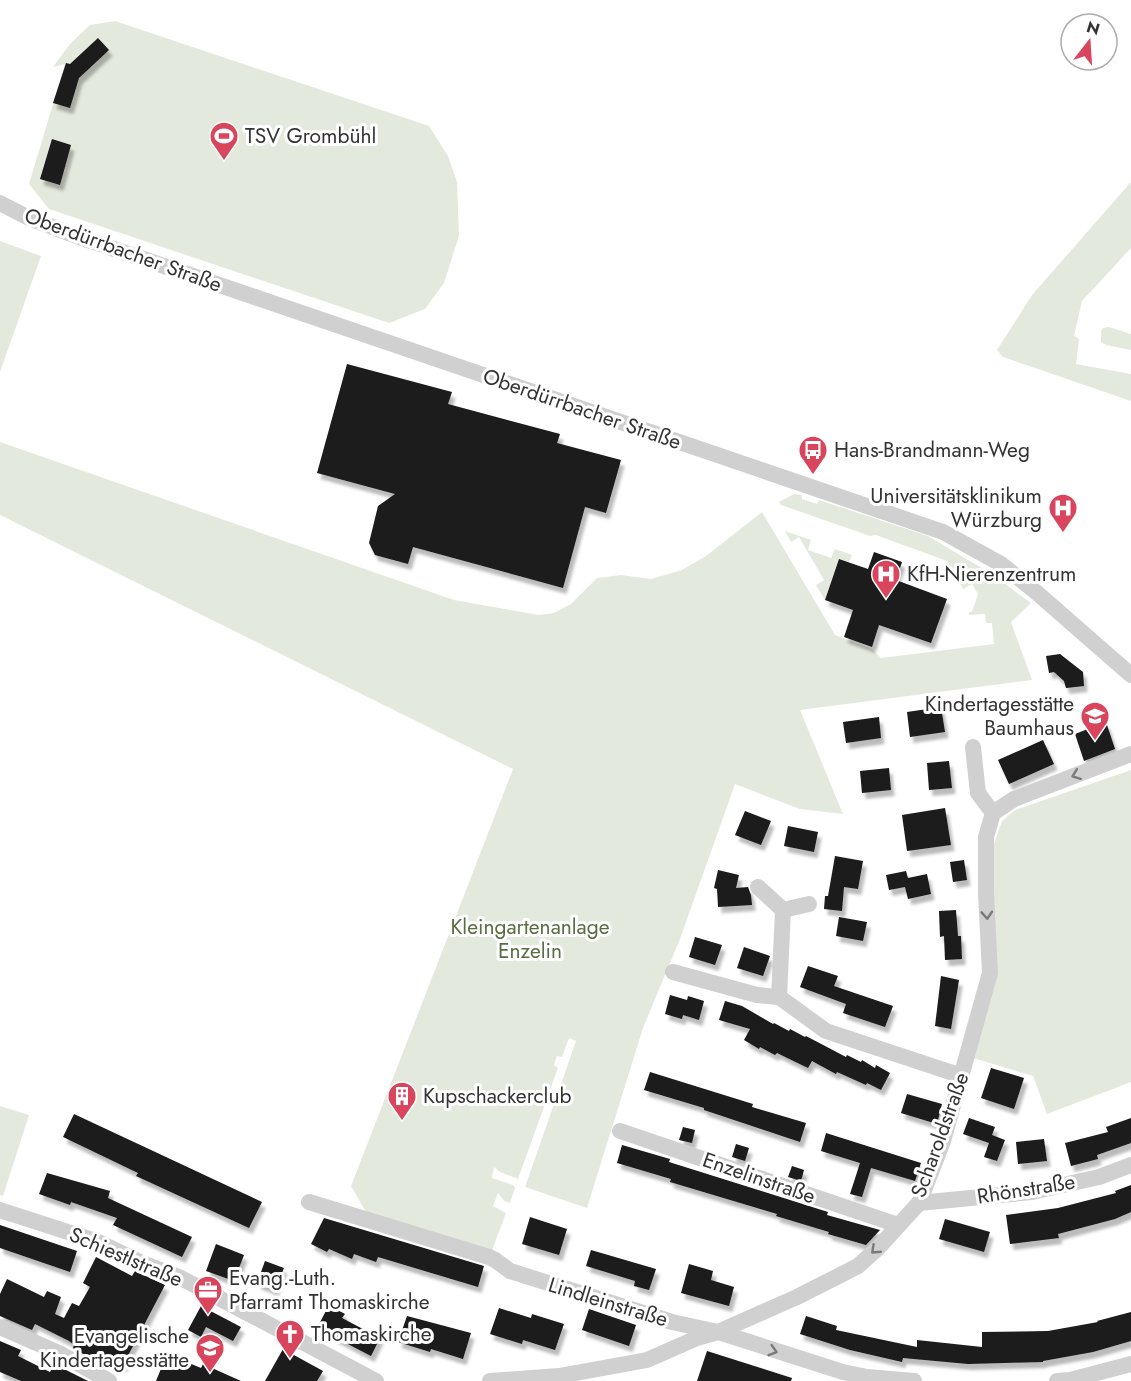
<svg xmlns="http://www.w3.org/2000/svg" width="1131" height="1381" viewBox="0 0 1131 1381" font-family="Jost,sans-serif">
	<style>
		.green { fill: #e4e9dd }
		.building { fill: #1a1a1a; filter: url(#shadow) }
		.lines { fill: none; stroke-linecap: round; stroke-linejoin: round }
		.minor { stroke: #d0d0d0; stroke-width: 16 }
		.oneway { stroke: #7a7a7a }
		.labels { text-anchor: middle; stroke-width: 6; stroke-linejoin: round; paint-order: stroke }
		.poi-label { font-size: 21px; fill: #333; stroke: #fff; text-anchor: start }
		.street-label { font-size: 21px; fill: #333; stroke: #fff }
		.park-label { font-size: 21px; fill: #596c42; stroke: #fff }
	</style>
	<defs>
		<filter id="shadow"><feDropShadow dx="3.5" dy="6" stdDeviation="1.5" flood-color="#0004"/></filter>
	</defs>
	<rect width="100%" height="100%" fill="#fff"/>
	<g class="green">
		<path d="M115,21L429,126L448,156L457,182L459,236L444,283L425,309L389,323L49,209L29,184L65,64L53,67L70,44L90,25Z"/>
		<path d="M1131,182V248L1082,301L1074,336L1079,339L1076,364L1131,374V401L1003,357L997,350L1032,295Z"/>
		<path d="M0,241L41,256L0,372Z"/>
		<path d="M1109,327L1131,334V350L1106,345L1101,342V331L1103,328Z"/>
		<path d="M0,442L454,600L539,615L554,613L571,604L597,578L621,575L651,579L682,570L706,556L762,512L835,635L872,649L881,658L994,644L992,623H986L985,614L969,615V612H972L978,594L972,584L963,589L947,561L876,535L870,536L781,505L779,502L794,494L802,495V499L817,504L819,500L928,536L990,573L1031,603L1011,622L1032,680L800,710L843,814L800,809L735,784L680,939L643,1028L587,1208L525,1187L576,1041L569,1038L562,1057L557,1056L554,1065L558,1068L518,1179L500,1172L494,1167L492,1178L513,1185L515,1188L510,1203L504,1201L498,1193L493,1206L506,1213L491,1253L366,1212L351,1186L513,769L0,515Z"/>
		<path d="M785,531L811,540L808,550L831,558L835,549L852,555L849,562L839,559L825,600L816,585L824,580L799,537L791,542Z"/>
		<path d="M1131,770V1082L1047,1114L1033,1076L973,1058L997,973L992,850L1002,821L1015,810Z"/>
		<path d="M0,1106L29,1115L3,1196L0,1195Z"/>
	</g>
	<g class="building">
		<path d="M98,38L109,50L79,78L70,108L53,103L66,63L70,64Z"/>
		<path d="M52,139L71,145L60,185L40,179Z"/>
		<path d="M347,364L452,392L448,404L560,434L557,443L621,460L606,513L585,507L563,588L413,547L408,564L375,555L369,543L378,506L395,494L317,473Z"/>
		<path d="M874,552L902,562L896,580L947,599L931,643L879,625L872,647L844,637L853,610L825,600L839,559L868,569Z"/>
		<path d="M1060,654L1083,672L1084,686L1066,688L1064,681L1054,672L1049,673L1046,656Z"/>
		<path d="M941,707L945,732L910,737L907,712Z"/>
		<path d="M879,717L881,738L846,743L843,722Z"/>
		<path d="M1106,722L1115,749L1084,761L1075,734Z"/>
		<path d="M1043,740L1054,764L1009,784L998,760Z"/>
		<path d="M949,761L952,788L929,790L927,763Z"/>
		<path d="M889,768L891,790L862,793L860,771Z"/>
		<path d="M945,808L951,845L907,851L902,815Z"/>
		<path d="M745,811L771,821L761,845L735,835Z"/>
		<path d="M788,826L818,832L814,852L784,846Z"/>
		<path d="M835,856L863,861L858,889L844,887L842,911L824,909L825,896H828Z"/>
		<path d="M964,860L967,880L953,882L950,862Z"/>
		<path d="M718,870L739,875L736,888L748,887L751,895L752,905L718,907L717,889L714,888Z"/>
		<path d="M906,871L908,878L927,874L931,894L908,899L905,887L889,890L886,875Z"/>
		<path d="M956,910L958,936H961L962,959L945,960L944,936L940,937L939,911Z"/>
		<path d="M839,917L867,922L863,941L836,936Z"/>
		<path d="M695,937L722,945L715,965L689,957Z"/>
		<path d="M744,947L770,956L763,976L737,968Z"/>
		<path d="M808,966L838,976L834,986L893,1006L885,1027L843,1013L846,1004L800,987Z"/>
		<path d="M941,976L959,980L951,1029L935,1026Z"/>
		<path d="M670,995L687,1000L688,996L704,1001L699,1020L683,1015L682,1019L665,1014Z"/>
		<path d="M725,1001L742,1006L773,1024L774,1023L789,1031L790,1029L805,1037L806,1036L846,1057L847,1055L861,1062L862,1060L875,1068L876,1065L890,1073L881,1090L867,1083L866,1085L837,1072L836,1074L812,1061L808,1068L777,1053L775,1055L760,1047L759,1049L744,1040L750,1029L719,1020Z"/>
		<path d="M991,1068L1024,1078L1014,1109L981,1098Z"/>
		<path d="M650,1072L753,1104L752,1107L806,1123L800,1142L704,1110V1108L644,1090Z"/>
		<path d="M907,1094L942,1104L937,1124L901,1113Z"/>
		<path d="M74,1114L262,1202L249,1228L136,1176L138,1173L63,1137Z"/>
		<path d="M969,1118L995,1127L992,1135L1005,1140L997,1161L984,1157L989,1143L963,1134Z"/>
		<path d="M1131,1118V1143L1097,1155L1098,1159L1071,1166L1065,1143L1108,1132L1106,1127Z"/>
		<path d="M683,1127L695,1130L692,1143L679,1140Z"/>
		<path d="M826,1133L921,1163L915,1181L871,1168L862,1197L850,1194L860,1163L821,1151Z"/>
		<path d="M1044,1139L1047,1161L1018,1164L1016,1142Z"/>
		<path d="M736,1144L749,1148L745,1161L732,1157Z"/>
		<path d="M622,1145L670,1159L669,1162L828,1212L827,1215L880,1230L866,1245L828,1234L829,1232L776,1216L777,1214L670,1182L671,1179L617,1163Z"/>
		<path d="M792,1166L804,1170L801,1181L788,1177Z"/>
		<path d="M47,1173L110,1191L108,1198L192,1237L182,1257L113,1225L117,1218L71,1202L70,1205L39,1194Z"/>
		<path d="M1131,1185V1212L1115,1219L1058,1234L1059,1238L1010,1244L1006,1215L1058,1208L1116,1193L1115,1191Z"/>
		<path d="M530,1217L567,1229L559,1255L522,1244Z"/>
		<path d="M324,1218L484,1266L478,1287L378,1257L376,1262L354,1254L352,1259L329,1249L327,1252L311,1244Z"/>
		<path d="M945,1219L990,1232L984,1252L939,1239Z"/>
		<path d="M0,1225L77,1251L70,1272L0,1248Z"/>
		<path d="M216,1244L244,1255L234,1281L206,1271Z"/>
		<path d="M591,1250L656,1269L649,1290L634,1286L635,1281L586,1266Z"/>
		<path d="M96,1257L132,1276L135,1271L165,1285L122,1367L97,1353L94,1360L73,1348L74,1345L69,1341L35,1324L32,1330L0,1316V1294L7,1279L44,1297L47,1291L61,1297L55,1314L64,1318L72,1303L79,1306L90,1287L83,1283Z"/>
		<path d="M265,1261L284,1268L275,1290L257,1283Z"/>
		<path d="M689,1264L713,1271L711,1280L734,1287L729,1306L681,1293Z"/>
		<path d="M329,1305L345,1314L342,1318L380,1338L371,1356L317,1328Z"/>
		<path d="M201,1306L241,1327L233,1341L206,1327L201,1337L188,1330Z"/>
		<path d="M499,1308L531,1318L532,1314L564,1324L555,1350L523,1340L522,1344L490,1334Z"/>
		<path d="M589,1309L636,1325L629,1346L582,1330Z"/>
		<path d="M1131,1312V1341L1093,1352L1043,1361V1362L968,1364L903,1358L902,1362L850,1350L800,1334L806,1316L837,1326L836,1330L917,1347V1340L982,1347V1332L1048,1331L1098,1322L1097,1321Z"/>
		<path d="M407,1316L471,1333L463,1359L431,1349L430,1352L398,1342Z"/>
		<path d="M0,1341L21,1350L18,1356L50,1372L54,1364L88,1381H21L0,1372Z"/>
		<path d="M283,1349L323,1371L317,1381H265Z"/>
		<path d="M707,1351L792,1378L791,1381H697Z"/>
		<path d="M167,1354L201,1368L203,1364L241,1381H156Z"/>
	</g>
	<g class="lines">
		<g class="minor">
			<path d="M0,203L29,218L79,237L943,532L1001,564L1036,592L1131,675"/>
			<path d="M973,747L978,793L993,813"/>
			<path d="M758,887L783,910L779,997"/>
			<path d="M783,910L809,904"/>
			<path d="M673,972L757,995L779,997L826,1031L962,1076"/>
			<path d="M620,1131L898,1225"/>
			<path d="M309,1202L489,1257L495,1260L510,1271L672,1322L718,1332L843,1372L867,1377L914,1381"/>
			<path d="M919,1203L1032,1192L1099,1177L1131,1165"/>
			<path d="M0,1210L96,1241L142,1263L181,1278L376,1381"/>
			<path d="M0,1327L59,1353L109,1381"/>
			<path d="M490,1381L559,1376L647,1360L697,1338L718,1332L797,1297L858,1266L878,1248L919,1203L943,1141L990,973L986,893V837L993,813L1014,799L1131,754"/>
			<path d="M1057,1381L1070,1380L1131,1364"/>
		</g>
	</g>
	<defs><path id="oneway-chevron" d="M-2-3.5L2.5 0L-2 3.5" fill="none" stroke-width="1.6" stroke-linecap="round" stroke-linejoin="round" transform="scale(1.5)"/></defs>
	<g class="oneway">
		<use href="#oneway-chevron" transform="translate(1076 775) rotate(159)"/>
		<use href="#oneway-chevron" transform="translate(987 915) rotate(86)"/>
		<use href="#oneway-chevron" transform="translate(875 1250) rotate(137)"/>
		<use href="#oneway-chevron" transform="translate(773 1351) rotate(17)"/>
	</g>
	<defs>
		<g id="stadium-pin" transform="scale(1.5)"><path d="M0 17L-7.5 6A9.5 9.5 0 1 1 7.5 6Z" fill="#d9455d" stroke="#fff"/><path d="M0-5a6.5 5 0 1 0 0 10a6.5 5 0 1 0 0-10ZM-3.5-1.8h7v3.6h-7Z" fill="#fff"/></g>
		<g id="bus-pin" transform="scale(1.5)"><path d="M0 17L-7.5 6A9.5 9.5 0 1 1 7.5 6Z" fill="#d9455d" stroke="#fff"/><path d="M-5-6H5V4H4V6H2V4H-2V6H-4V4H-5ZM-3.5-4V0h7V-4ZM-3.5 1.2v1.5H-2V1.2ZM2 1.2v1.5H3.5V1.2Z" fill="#fff"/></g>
		<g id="hospital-pin" transform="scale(1.5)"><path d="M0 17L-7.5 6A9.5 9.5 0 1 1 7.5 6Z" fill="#d9455d" stroke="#fff"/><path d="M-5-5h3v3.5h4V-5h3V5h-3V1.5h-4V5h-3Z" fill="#fff"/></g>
		<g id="school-pin" transform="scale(1.5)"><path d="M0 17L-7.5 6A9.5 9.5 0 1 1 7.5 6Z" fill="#d9455d" stroke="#fff"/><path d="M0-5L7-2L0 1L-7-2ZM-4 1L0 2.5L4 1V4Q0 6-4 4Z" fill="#fff"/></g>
		<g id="building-pin" transform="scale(1.5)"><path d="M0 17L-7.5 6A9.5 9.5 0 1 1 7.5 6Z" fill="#d9455d" stroke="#fff"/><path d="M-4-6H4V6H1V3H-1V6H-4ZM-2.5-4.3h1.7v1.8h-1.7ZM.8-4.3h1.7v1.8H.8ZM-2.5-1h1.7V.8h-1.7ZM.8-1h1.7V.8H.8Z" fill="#fff"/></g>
		<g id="office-pin" transform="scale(1.5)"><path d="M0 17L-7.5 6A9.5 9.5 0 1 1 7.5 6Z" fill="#d9455d" stroke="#fff"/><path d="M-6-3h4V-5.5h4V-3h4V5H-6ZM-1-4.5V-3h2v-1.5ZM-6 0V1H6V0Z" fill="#fff"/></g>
		<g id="church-pin" transform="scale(1.5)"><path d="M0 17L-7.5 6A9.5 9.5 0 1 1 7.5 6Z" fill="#d9455d" stroke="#fff"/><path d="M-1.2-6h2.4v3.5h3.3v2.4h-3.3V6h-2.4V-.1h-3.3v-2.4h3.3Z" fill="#fff"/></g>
	</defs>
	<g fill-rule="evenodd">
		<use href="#stadium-pin" x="224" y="136"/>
		<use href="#bus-pin" x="813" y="450"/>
		<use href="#hospital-pin" x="1063" y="508"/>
		<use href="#hospital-pin" x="886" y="574"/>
		<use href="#school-pin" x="1095" y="716"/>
		<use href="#building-pin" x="402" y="1096"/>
		<use href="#office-pin" x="208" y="1290"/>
		<use href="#church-pin" x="290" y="1334"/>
		<use href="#school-pin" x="210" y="1348"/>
	</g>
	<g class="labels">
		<g class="poi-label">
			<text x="245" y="143">TSV Grombühl</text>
			<text x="834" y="457">Hans-Brandmann-Weg</text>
			<text x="1042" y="503" text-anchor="end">Universitätsklinikum<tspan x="1042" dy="24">Würzburg</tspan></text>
			<text x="907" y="581">KfH-Nierenzentrum</text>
			<text x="1074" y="711" text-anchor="end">Kindertagesstätte<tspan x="1074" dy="24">Baumhaus</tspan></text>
			<text x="423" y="1103">Kupschackerclub</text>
			<text x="229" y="1285">Evang.-Luth.<tspan x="229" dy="24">Pfarramt Thomaskirche</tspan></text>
			<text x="311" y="1341">Thomaskirche</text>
			<text x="189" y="1343" text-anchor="end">Evangelische<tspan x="189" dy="24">Kindertagesstätte</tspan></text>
		</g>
		<g class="street-label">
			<text transform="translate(123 250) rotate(20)" y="7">Oberdürrbacher Straße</text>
			<text transform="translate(582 409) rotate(19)" y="7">Oberdürrbacher Straße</text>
			<text transform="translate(940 1135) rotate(-70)" y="7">Scharoldstraße</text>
			<text transform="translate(759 1178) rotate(19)" y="7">Enzelinstraße</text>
			<text transform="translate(1026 1189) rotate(-9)" y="7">Rhönstraße</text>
			<text transform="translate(126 1257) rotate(23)" y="7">Schiestlstraße</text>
			<text transform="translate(608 1302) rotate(17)" y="7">Lindleinstraße</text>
		</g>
		<g class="park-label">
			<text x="530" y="934">Kleingartenanlage<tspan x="530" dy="24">Enzelin</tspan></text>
		</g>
	</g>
	<g transform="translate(1089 42) rotate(17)"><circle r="28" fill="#ffffff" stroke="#adadad" stroke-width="1.5"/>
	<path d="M0-4.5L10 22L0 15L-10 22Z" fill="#d9455d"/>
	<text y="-9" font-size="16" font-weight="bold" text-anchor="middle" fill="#333333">N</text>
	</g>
</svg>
